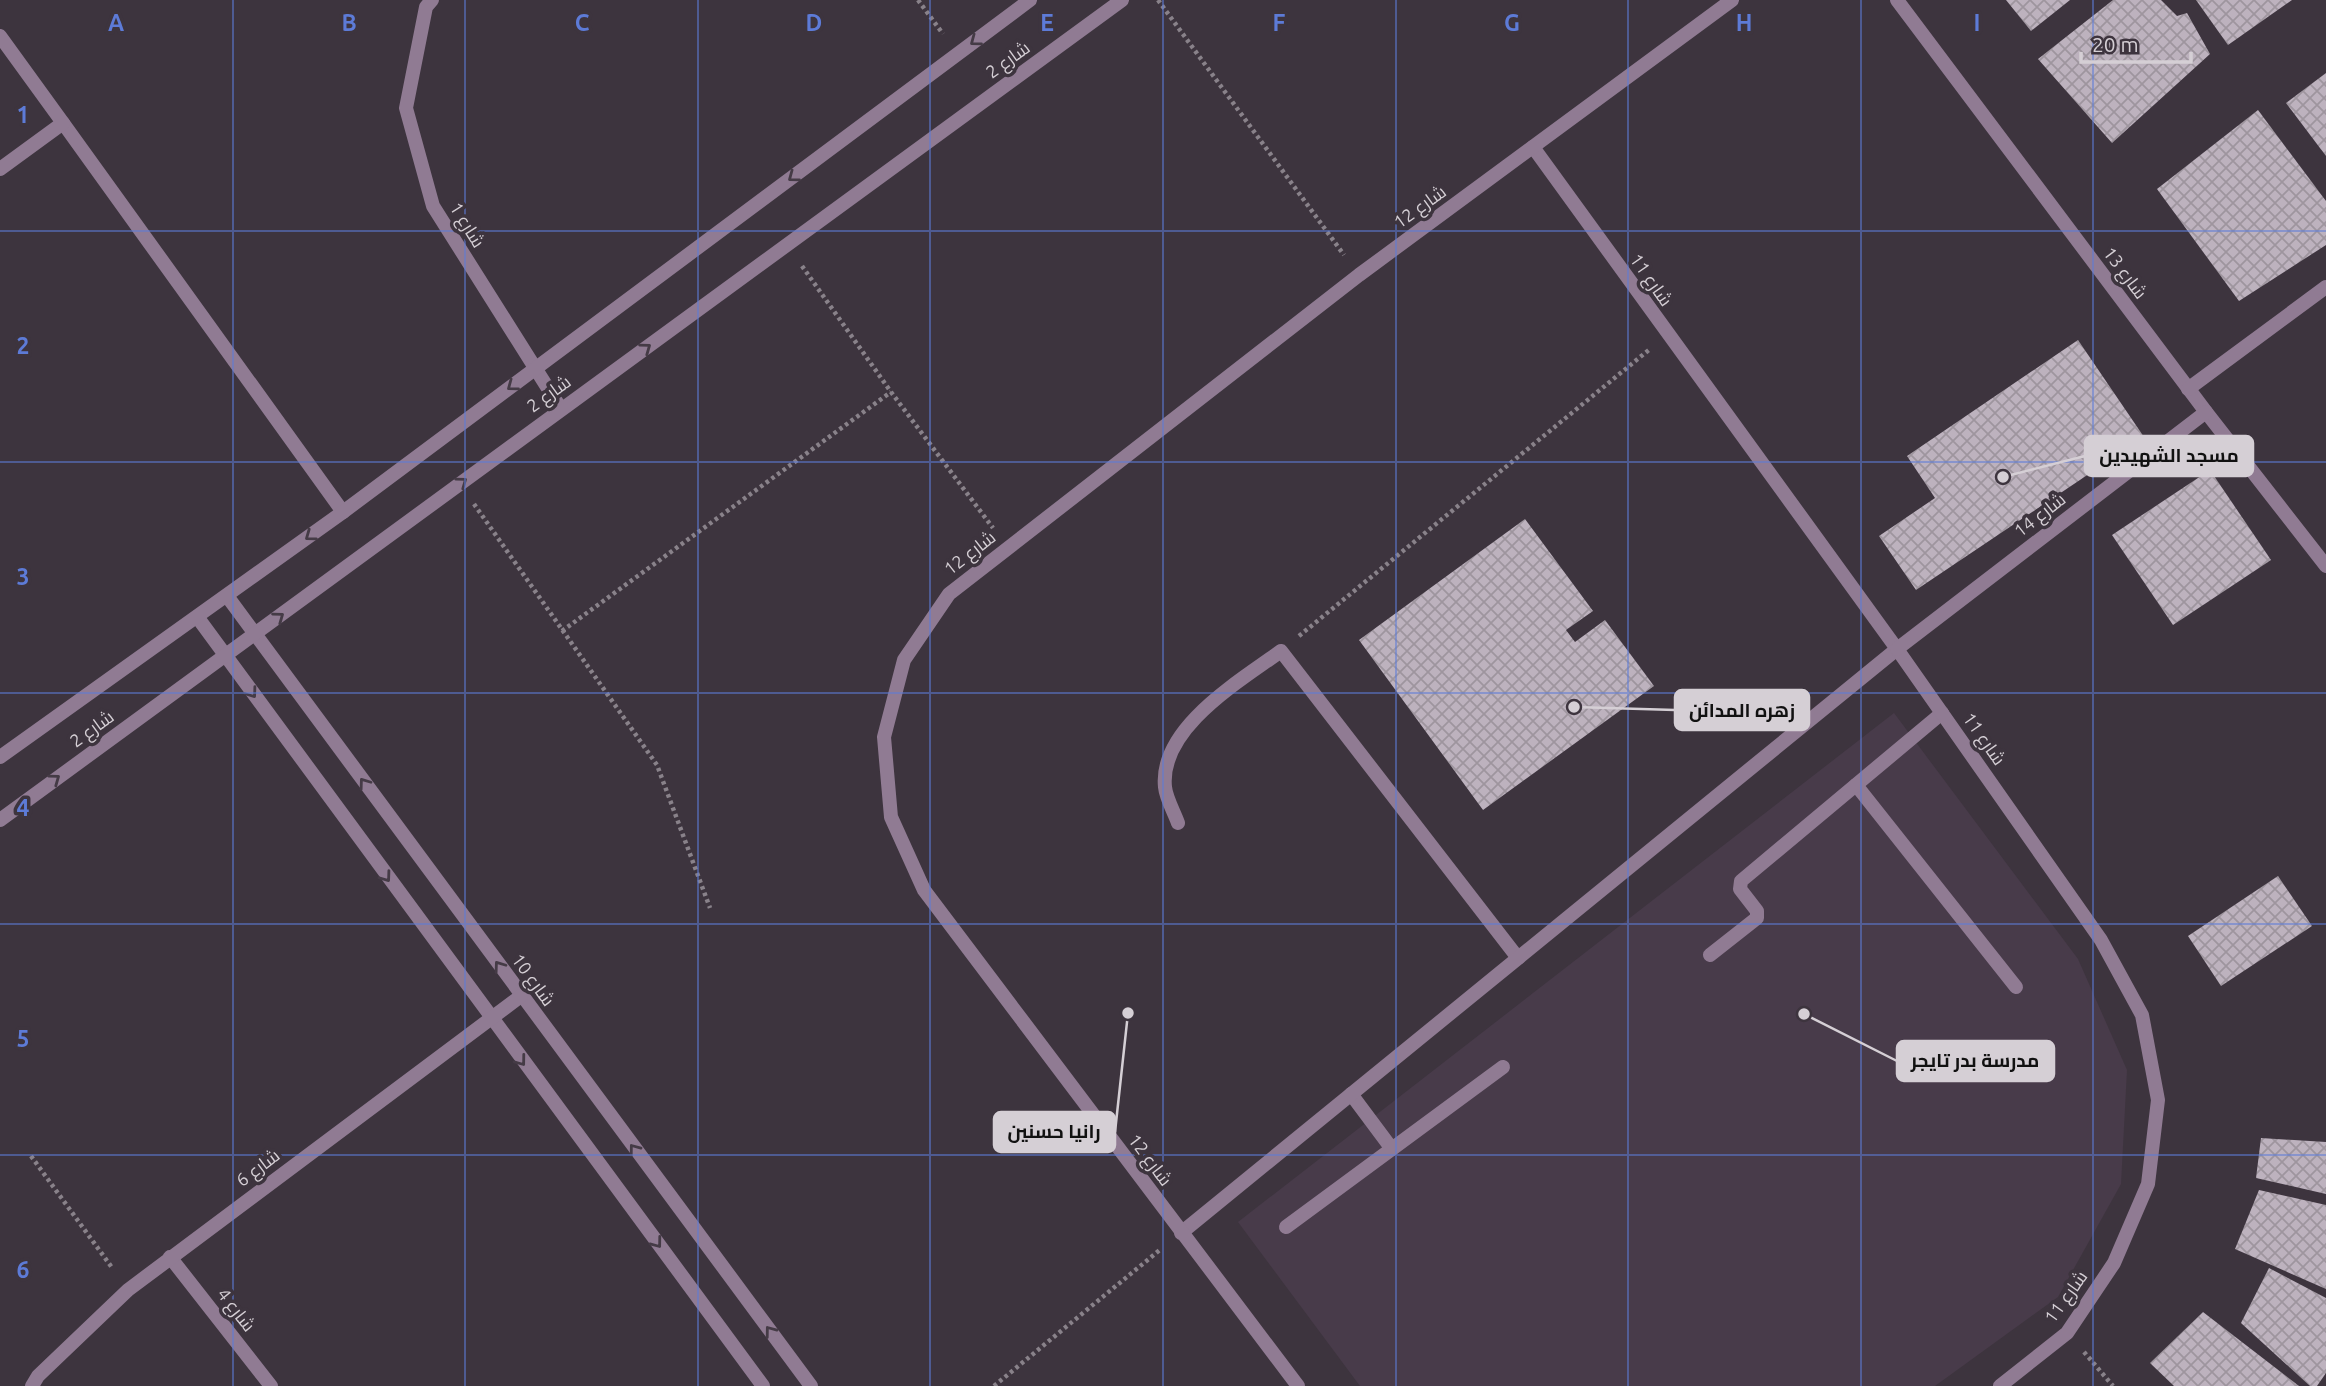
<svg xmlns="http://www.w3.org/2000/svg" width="2326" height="1386" viewBox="0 0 2326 1386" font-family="Ubuntu,Cairo,sans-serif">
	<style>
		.built { fill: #483b4a }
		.building { fill: url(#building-cross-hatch) }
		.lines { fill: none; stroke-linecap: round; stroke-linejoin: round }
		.path { stroke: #89828a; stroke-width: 4.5; stroke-dasharray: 3.5 3.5; stroke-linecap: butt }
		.lane { stroke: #907b93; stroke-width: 14 }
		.street { stroke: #907b93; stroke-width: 14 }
		.oneway { stroke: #453b46 }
		.grid { fill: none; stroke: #5d7bd7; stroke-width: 2; stroke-opacity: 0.55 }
		.labels { text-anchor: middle; stroke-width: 7; stroke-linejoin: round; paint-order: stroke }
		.street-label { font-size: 18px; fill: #d5cfd5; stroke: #3d343e }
		.grid-label { font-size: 23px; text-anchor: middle; font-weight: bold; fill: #5d7bd7; stroke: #3d343e; stroke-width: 7; stroke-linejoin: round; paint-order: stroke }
		.leader { fill: none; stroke: #d5cfd5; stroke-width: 2.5 }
		.callout-dot { fill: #d5cfd5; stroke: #3d343e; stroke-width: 2.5 }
		.callout { fill: #d5cfd5; stroke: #d5cfd5; stroke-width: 2.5 }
		.callout-label { font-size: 19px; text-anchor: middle; font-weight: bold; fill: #111 }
	</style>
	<defs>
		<pattern id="building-cross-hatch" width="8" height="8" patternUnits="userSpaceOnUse" patternTransform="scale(1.75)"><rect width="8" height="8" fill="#bdb2be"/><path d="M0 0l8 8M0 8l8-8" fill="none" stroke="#9e959e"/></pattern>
	</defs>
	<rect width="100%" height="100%" fill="#3d343e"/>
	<path class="built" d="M1894,713L2078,959L2127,1070L2121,1184L2058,1297L1935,1386H1360L1238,1222Z"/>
	<g class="building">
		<path d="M2006,0H2070L2031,31Z"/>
		<path d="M2113,0H2161L2177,16L2187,13L2210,54L2112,143L2038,59Z"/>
		<path d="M2196,0H2292L2228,45Z"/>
		<path d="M2326,73V156L2286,103Z"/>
		<path d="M2258,110L2326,201V245L2239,301L2157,189Z"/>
		<path d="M2078,340L2144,437L1916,590L1879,536L1935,498L1907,456Z"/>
		<path d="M2210,470L2271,560L2173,625L2112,535Z"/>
		<path d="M1525,519L1593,611L1566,630L1575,642L1605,620L1654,686L1483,810L1359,640Z"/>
		<path d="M2278,876L2312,926L2221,986L2188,936Z"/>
		<path d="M2261,1138L2326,1142V1194L2256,1178Z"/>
		<path d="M2259,1190L2326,1205V1289L2235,1249Z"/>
		<path d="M2269,1268L2326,1298V1373L2317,1386H2310L2241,1323Z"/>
		<path d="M2203,1312L2299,1386H2174L2150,1363Z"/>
	</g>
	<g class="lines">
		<g class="path">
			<path d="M918,0L943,34"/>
			<path d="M1158,0L1344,255"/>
			<path d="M802,266L891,392L993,528"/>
			<path d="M474,504L657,765L710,908"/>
			<path d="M562,631L891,392"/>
			<path d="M1299,636L1650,349"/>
			<path d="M31,1156L113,1269"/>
			<path d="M2084,1352L2113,1386"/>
			<path d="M994,1386L1161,1249"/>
		</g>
		<g class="lane">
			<path d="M63,123L343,512"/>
			<path d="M1856,785L2016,987"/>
			<path d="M1178,823C1174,812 1166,798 1165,787C1159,728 1240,681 1281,651L1518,958"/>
			<path d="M1710,955L1757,918V911L1740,889L1741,881L1942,713"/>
			<path d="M1351,1094L1392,1149"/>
			<path d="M1286,1227L1503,1067"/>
			<path d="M1181,1233L1897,649"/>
		</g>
		<g class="street">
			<path d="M432,0L426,7L406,108L433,206L561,409"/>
			<path d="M1897,0L2206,412L2326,566"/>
			<path d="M0,36L63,123L0,169"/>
			<path d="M1533,147L1897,649L2101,940L2142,1015L2158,1100L2148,1184L2114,1263L2067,1333L2000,1386"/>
			<path d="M2188,389L2326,287"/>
			<path d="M227,596L811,1386"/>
			<path d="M198,618L763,1386"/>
			<path d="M1897,649L2206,412"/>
			<path d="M0,757L343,512L1030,0"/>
			<path d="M0,820L1122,0"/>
			<path d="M170,1257L271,1386"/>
			<path d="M32,1386L38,1376L128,1290L521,996"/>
			<path d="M1298,1386L924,890L891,817L884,737L904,660L949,594L1359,275L1732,0"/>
		</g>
	</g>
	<defs><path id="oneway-chevron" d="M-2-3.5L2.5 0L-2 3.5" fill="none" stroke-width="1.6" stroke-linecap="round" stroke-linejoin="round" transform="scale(1.75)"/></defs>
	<g class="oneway">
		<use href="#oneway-chevron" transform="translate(975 41) rotate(143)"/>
		<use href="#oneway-chevron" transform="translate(793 177) rotate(143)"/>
		<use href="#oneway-chevron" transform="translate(646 348) rotate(-36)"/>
		<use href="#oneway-chevron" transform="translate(512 386) rotate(143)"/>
		<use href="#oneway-chevron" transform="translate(462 482) rotate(-36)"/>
		<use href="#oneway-chevron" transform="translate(310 536) rotate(144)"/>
		<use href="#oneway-chevron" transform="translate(279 617) rotate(-36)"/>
		<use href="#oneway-chevron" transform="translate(252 693) rotate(54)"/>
		<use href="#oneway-chevron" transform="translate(55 779) rotate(-36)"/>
		<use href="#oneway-chevron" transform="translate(364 783) rotate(-126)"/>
		<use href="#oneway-chevron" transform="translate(386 877) rotate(54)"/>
		<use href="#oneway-chevron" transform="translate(499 966) rotate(-126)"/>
		<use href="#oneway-chevron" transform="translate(521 1061) rotate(53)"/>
		<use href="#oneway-chevron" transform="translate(634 1149) rotate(-127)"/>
		<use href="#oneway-chevron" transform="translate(657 1243) rotate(53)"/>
		<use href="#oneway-chevron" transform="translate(770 1331) rotate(-127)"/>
	</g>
	<path class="grid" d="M233,0V1386M465,0V1386M698,0V1386M930,0V1386M1163,0V1386M1396,0V1386M1628,0V1386M1861,0V1386M2093,0V1386M0,231H2326M0,462H2326M0,693H2326M0,924H2326M0,1155H2326"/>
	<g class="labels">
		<g class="street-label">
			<text transform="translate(1008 60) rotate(-36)" y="6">شارع 2</text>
			<text transform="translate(1420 207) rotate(-36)" y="6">شارع 12</text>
			<text transform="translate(467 225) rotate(58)" y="6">شارع 1</text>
			<text transform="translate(2125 273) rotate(53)" y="6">شارع 13</text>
			<text transform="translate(1651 280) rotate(55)" y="6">شارع 11</text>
			<text transform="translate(549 394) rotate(-36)" y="6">شارع 2</text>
			<text transform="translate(2040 515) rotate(-38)" y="6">شارع 14</text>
			<text transform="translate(970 553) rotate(-38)" y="6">شارع 12</text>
			<text transform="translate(92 729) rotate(-36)" y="6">شارع 2</text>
			<text transform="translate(1984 739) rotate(55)" y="6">شارع 11</text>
			<text transform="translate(533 980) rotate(54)" y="6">شارع 10</text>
			<text transform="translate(1150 1160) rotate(53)" y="6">شارع 12</text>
			<text transform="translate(258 1168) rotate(-37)" y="6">شارع 6</text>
			<text transform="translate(2066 1297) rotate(-54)" y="6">شارع 11</text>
			<text transform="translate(236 1310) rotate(52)" y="6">شارع 4</text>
		</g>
	</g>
	<g class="grid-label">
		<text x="116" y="31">A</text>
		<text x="349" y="31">B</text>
		<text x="582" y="31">C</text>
		<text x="814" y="31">D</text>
		<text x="1047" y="31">E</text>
		<text x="1279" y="31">F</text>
		<text x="1512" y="31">G</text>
		<text x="1744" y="31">H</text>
		<text x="1977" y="31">I</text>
		<text x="23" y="123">1</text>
		<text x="23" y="354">2</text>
		<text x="23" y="585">3</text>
		<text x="23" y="816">4</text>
		<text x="23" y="1047">5</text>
		<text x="23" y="1278">6</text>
	</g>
	<path class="leader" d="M2003 477L2085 456M1574 707L1675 710M1804 1014L1897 1061M1128 1013L1115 1132"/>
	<g class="callout-dot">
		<circle cx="2003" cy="477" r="7"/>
		<circle cx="1574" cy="707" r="7"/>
		<circle cx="1804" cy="1014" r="7"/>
		<circle cx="1128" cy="1013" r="7"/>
	</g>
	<g class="callout">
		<rect x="2085" y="436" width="168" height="40" rx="7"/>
		<rect x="1675" y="690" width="134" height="40" rx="7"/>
		<rect x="1897" y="1041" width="157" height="40" rx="7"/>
		<rect x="994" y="1112" width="121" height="40" rx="7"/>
	</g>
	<g class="callout-label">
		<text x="2169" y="462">مسجد الشهيدين</text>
		<text x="1742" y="717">زهره المدائن</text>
		<text x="1975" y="1067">مدرسة بدر تايجر</text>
		<text x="1054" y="1138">رانيا حسنين</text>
	</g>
	<path d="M2081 52v10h110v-10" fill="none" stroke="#d5cfd5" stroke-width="3.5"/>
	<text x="2092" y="52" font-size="21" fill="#d5cfd5" stroke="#3d343e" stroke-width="5" paint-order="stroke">20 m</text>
</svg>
